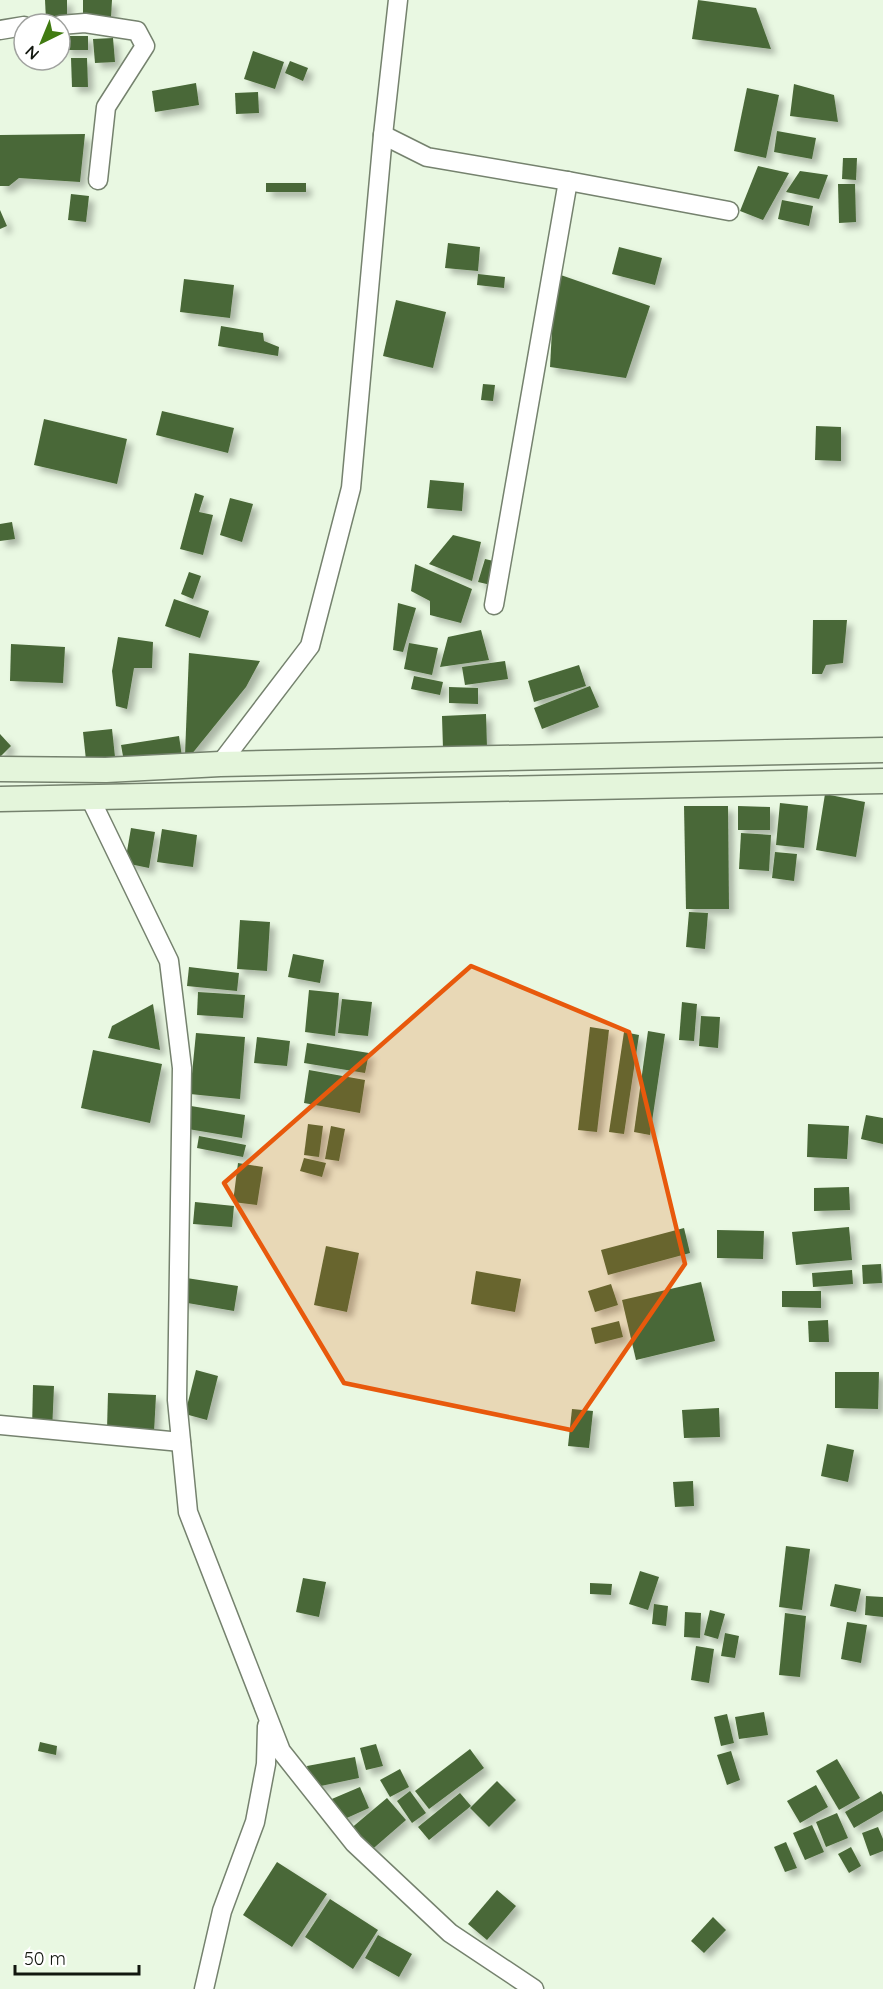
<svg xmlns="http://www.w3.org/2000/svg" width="883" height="1989" viewBox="0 0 883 1989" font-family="Quicksand,sans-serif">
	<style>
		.building { fill: #496837; filter: url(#shadow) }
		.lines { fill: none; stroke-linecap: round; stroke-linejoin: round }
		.minor-casing { stroke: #75826e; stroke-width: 21 }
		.secondary-casing { stroke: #75826e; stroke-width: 27 }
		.minor { stroke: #fff; stroke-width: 18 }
		.secondary { stroke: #e4f5db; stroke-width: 24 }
		.marked { fill: #e8590c; fill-opacity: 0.2; stroke: #e8590c; stroke-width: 4.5; stroke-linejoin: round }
	</style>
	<defs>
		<filter id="shadow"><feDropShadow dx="5.5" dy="5.5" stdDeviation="3" flood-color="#0004"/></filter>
	</defs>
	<rect width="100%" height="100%" fill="#e9f8e2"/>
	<g class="building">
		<path d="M45,0H67V20H46Z"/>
		<path d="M83,0H112L111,17L83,16Z"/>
		<path d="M698,0L756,8L771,49L692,39Z"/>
		<rect x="65" y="36" width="23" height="14"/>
		<path d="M113,38L115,62L95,63L93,39Z"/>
		<path d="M253,51L284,62L275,89L244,79Z"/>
		<path d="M71,58H87L88,87H72Z"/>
		<path d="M290,61L308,68L303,81L285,73Z"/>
		<path d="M196,83L199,105L155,112L152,91Z"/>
		<path d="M794,84L834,95L838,122L790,116Z"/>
		<path d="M747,88L779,95L766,158L734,151Z"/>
		<path d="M258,92L259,113L236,114L235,93Z"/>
		<path d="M777,131L816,138L812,159L774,152Z"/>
		<path d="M85,134L80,182L19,178L9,186H0V135Z"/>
		<path d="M843,158H857L856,180L842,179Z"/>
		<path d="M758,166L789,173L763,220L740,211Z"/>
		<path d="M800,171L828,175L819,199L786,192Z"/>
		<rect x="266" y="183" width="40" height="9"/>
		<path d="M838,184H855L856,222L839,223Z"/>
		<path d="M71,194L89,196L86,222L68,220Z"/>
		<path d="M782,200L813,206L809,226L778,219Z"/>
		<path d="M0,210L7,226L0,229Z"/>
		<path d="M448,243L480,247L478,271L445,268Z"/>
		<path d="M619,247L662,258L655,285L612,274Z"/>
		<path d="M555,273L650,306L626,378L550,367Z"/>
		<path d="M478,274L505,277L504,288L477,285Z"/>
		<path d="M184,279L234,285L230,318L180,312Z"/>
		<path d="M396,300L446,312L433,368L383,356Z"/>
		<path d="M221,326L263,333L264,341L279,347L278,356L218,346Z"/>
		<path d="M483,384L495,385L493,401L481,400Z"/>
		<path d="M162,411L234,428L228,453L156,435Z"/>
		<path d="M44,419L127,439L117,484L34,465Z"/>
		<path d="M816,426L841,427V461L815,460Z"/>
		<path d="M430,480L464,483L462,511L427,508Z"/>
		<path d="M195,493L204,496L199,512L213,515L203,555L180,549Z"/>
		<path d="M230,498L253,504L242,542L220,535Z"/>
		<path d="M12,522L15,539L0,541V524Z"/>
		<path d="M453,535L481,542L472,581L429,564Z"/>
		<path d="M485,559L498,562L491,585L478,582Z"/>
		<path d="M415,564L472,589L461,623L430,615V601L411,591Z"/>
		<path d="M189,572L201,576L193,599L181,594Z"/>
		<path d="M174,599L209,611L200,638L165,626Z"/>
		<path d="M398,603L416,608L403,652L393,650Z"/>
		<path d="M813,620H847L843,663L826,665L822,674H812Z"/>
		<path d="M481,630L489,660L440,667L448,637Z"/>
		<path d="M118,637L153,642L152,668H134L127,709L116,706L112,671Z"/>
		<path d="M409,643L438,648L432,675L404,669Z"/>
		<path d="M11,644L65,647L63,683L10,681Z"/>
		<path d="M189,653L260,661L246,687L191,755H185Z"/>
		<path d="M505,661L508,679L465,685L462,667Z"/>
		<path d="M579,665L586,686L534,702L528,681Z"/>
		<path d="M414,676L443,682L440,695L411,689Z"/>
		<path d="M590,686L599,707L542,729L534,708Z"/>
		<path d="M449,687L478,688V704L449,703Z"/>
		<path d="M486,714L487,748L443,749L442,716Z"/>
		<path d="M112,729L115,757L86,760L83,732Z"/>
		<path d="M0,734L11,746L0,757Z"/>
		<path d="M179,736L182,757L125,767L121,745Z"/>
		<path d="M825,794L865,802L856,857L816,850Z"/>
		<path d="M780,803L808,806L804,848L776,845Z"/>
		<path d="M684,806H728L729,909H686Z"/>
		<path d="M738,806L770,807V830H738Z"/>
		<path d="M131,828L155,832L149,868L125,863Z"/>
		<path d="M162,829L197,835L193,867L157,862Z"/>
		<path d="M741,833L771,835L769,871L739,869Z"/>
		<path d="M775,852L797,854L794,881L772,878Z"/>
		<path d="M689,912L708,913L705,949L686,947Z"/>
		<path d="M240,920L270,922L267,971L237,969Z"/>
		<path d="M293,954L324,960L320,983L288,977Z"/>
		<path d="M189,967L239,973L237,991L187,986Z"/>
		<path d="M309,990L339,993L335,1036L305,1032Z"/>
		<path d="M198,992L245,995L243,1018L197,1015Z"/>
		<path d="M342,999L372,1002L368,1036L338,1033Z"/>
		<path d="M682,1002L697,1004L694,1041L679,1040Z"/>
		<path d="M153,1004L160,1050L108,1038L112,1026Z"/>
		<path d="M701,1016L720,1017L718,1048L699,1046Z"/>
		<path d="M590,1027L609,1030L597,1132L578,1130Z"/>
		<path d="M648,1031L665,1034L650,1135L634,1132Z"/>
		<path d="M624,1032L639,1035L624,1134L609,1132Z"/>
		<path d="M196,1033L245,1037L240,1099L190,1094Z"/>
		<path d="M257,1037L290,1041L287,1066L254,1063Z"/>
		<path d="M307,1043L369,1053L365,1073L304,1063Z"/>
		<path d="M93,1050L162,1064L150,1123L81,1108Z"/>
		<path d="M309,1070L365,1080L360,1113L304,1103Z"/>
		<path d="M185,1105L245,1115L242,1138L182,1128Z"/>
		<path d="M866,1115L883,1118V1144L861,1139Z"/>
		<path d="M308,1124L323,1126L319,1157L304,1155Z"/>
		<path d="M808,1124L849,1126L847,1159L807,1157Z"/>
		<path d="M331,1126L345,1129L339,1161L325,1159Z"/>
		<path d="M199,1136L246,1145L243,1157L197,1148Z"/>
		<path d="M304,1158L326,1163L322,1177L300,1171Z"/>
		<path d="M238,1163L263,1167L257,1205L233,1202Z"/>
		<path d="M849,1187L850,1210L814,1211V1188Z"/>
		<path d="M195,1202L234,1206L232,1227L193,1224Z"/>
		<path d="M849,1227L852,1260L796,1265L792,1232Z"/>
		<path d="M684,1228L690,1253L608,1275L601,1250Z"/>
		<path d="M717,1230L764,1231L763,1259L717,1258Z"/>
		<path d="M326,1246L359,1253L347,1312L314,1305Z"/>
		<path d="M881,1264L882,1283L863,1284L862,1265Z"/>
		<path d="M852,1270L853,1284L813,1287L812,1273Z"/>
		<path d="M476,1271L521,1279L515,1312L471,1304Z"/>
		<path d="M180,1277L238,1286L234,1311L176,1301Z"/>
		<path d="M701,1282L715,1341L636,1360L622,1300Z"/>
		<path d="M611,1284L618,1305L595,1312L588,1291Z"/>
		<path d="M782,1291H821V1308L782,1307Z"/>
		<path d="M828,1320L829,1342H809L808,1321Z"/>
		<path d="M619,1321L623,1337L595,1344L591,1328Z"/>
		<path d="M196,1370L218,1376L207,1420L185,1414Z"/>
		<path d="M835,1372H879L878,1409L835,1408Z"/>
		<path d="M33,1385L54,1386L52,1431L32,1430Z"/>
		<path d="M108,1393L156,1395L154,1432L107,1430Z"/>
		<path d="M719,1408L720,1437L684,1438L682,1410Z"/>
		<path d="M572,1409L593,1411L589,1448L568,1446Z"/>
		<path d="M827,1444L854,1450L848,1482L821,1476Z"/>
		<path d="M693,1481L694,1506L675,1507L673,1482Z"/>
		<path d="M786,1546L810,1549L802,1610L779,1607Z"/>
		<path d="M640,1571L659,1577L648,1610L629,1604Z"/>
		<path d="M303,1578L326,1582L319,1617L296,1612Z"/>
		<path d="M590,1583L612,1584L611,1595L590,1594Z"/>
		<path d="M835,1584L861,1589L856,1612L830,1606Z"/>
		<path d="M866,1596L883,1597V1617L865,1615Z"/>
		<path d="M654,1604L668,1606L666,1626L652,1624Z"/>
		<path d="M710,1610L725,1614L718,1639L704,1635Z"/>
		<path d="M685,1612L701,1613L700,1638L684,1637Z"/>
		<path d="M785,1613L806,1616L800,1677L779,1675Z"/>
		<path d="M847,1622L867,1625L861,1663L841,1659Z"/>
		<path d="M725,1633L739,1636L735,1658L721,1656Z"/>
		<path d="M696,1646L714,1649L709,1683L691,1680Z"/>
		<path d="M764,1712L768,1735L739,1739L735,1717Z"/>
		<path d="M727,1714L734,1743L721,1746L714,1717Z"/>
		<path d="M40,1742L57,1746L56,1755L38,1751Z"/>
		<path d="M376,1744L383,1766L366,1770L360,1748Z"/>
		<path d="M470,1749L484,1768L429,1809L415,1791Z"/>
		<path d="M731,1751L740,1780L727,1785L717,1755Z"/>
		<path d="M355,1757L359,1778L311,1788L307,1766Z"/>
		<path d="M837,1759L860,1798L839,1810L816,1771Z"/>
		<path d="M400,1769L409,1787L390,1797L380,1780Z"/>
		<path d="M497,1781L516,1800L489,1827L470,1808Z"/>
		<path d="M816,1785L828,1807L800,1823L787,1801Z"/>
		<path d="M360,1787L369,1808L329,1826L320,1804Z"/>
		<path d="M410,1791L426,1813L412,1823L397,1801Z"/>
		<path d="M881,1791L883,1795V1811L854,1828L845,1812Z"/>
		<path d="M460,1793L471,1806L429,1840L418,1827Z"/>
		<path d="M387,1798L406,1820L368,1853L349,1830Z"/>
		<path d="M837,1813L848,1838L826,1847L816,1822Z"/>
		<path d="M812,1825L824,1852L805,1860L793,1833Z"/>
		<path d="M878,1827L883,1839V1851L870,1856L862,1833Z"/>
		<path d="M786,1842L797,1868L785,1872L774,1847Z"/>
		<path d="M851,1847L861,1866L849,1873L838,1854Z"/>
		<path d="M277,1862L327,1894L292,1947L243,1915Z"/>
		<path d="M497,1890L516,1906L487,1940L468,1924Z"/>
		<path d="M330,1899L378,1930L353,1969L305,1937Z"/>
		<path d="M713,1917L726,1930L704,1953L691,1941Z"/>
		<path d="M378,1935L412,1954L399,1977L365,1958Z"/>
	</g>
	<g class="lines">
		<g class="minor-casing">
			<g id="minor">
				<path d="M60,25L85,23L137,31L145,46L106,107L98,180"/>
				<path d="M0,30L24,26"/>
				<path d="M383,135L427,157L568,181L729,211"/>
				<path d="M494,605L568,181"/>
				<path d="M220,764L310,646L351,488L383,135L398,0"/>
				<path d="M90,798L169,961L182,1068L177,1400L188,1512L281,1751L354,1843L450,1933L534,1989"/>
				<path d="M0,1425L181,1442"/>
				<path d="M204,1989L222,1911L255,1822L266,1764L267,1726"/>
			</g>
		</g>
		<g class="secondary-casing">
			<g id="secondary">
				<path d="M0,769L106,770L220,764L883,750"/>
				<path d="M0,799L883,781"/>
			</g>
		</g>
		<use href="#minor" class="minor"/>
		<use href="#secondary" class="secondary"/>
	</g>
	<path class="marked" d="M471,966L629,1032L685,1264L571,1430L344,1383L224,1183Z"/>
	<g transform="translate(42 42) rotate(223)"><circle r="28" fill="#ffffff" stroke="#a0a29f" stroke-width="1.5"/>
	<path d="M0-4.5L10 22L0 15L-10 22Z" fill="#417b12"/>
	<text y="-9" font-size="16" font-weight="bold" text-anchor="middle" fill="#12170f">N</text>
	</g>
	<path d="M15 1965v9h124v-9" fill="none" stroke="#12170f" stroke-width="3"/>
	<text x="24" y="1965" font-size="18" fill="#12170f" stroke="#ffffff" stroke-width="4.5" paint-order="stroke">50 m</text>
</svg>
